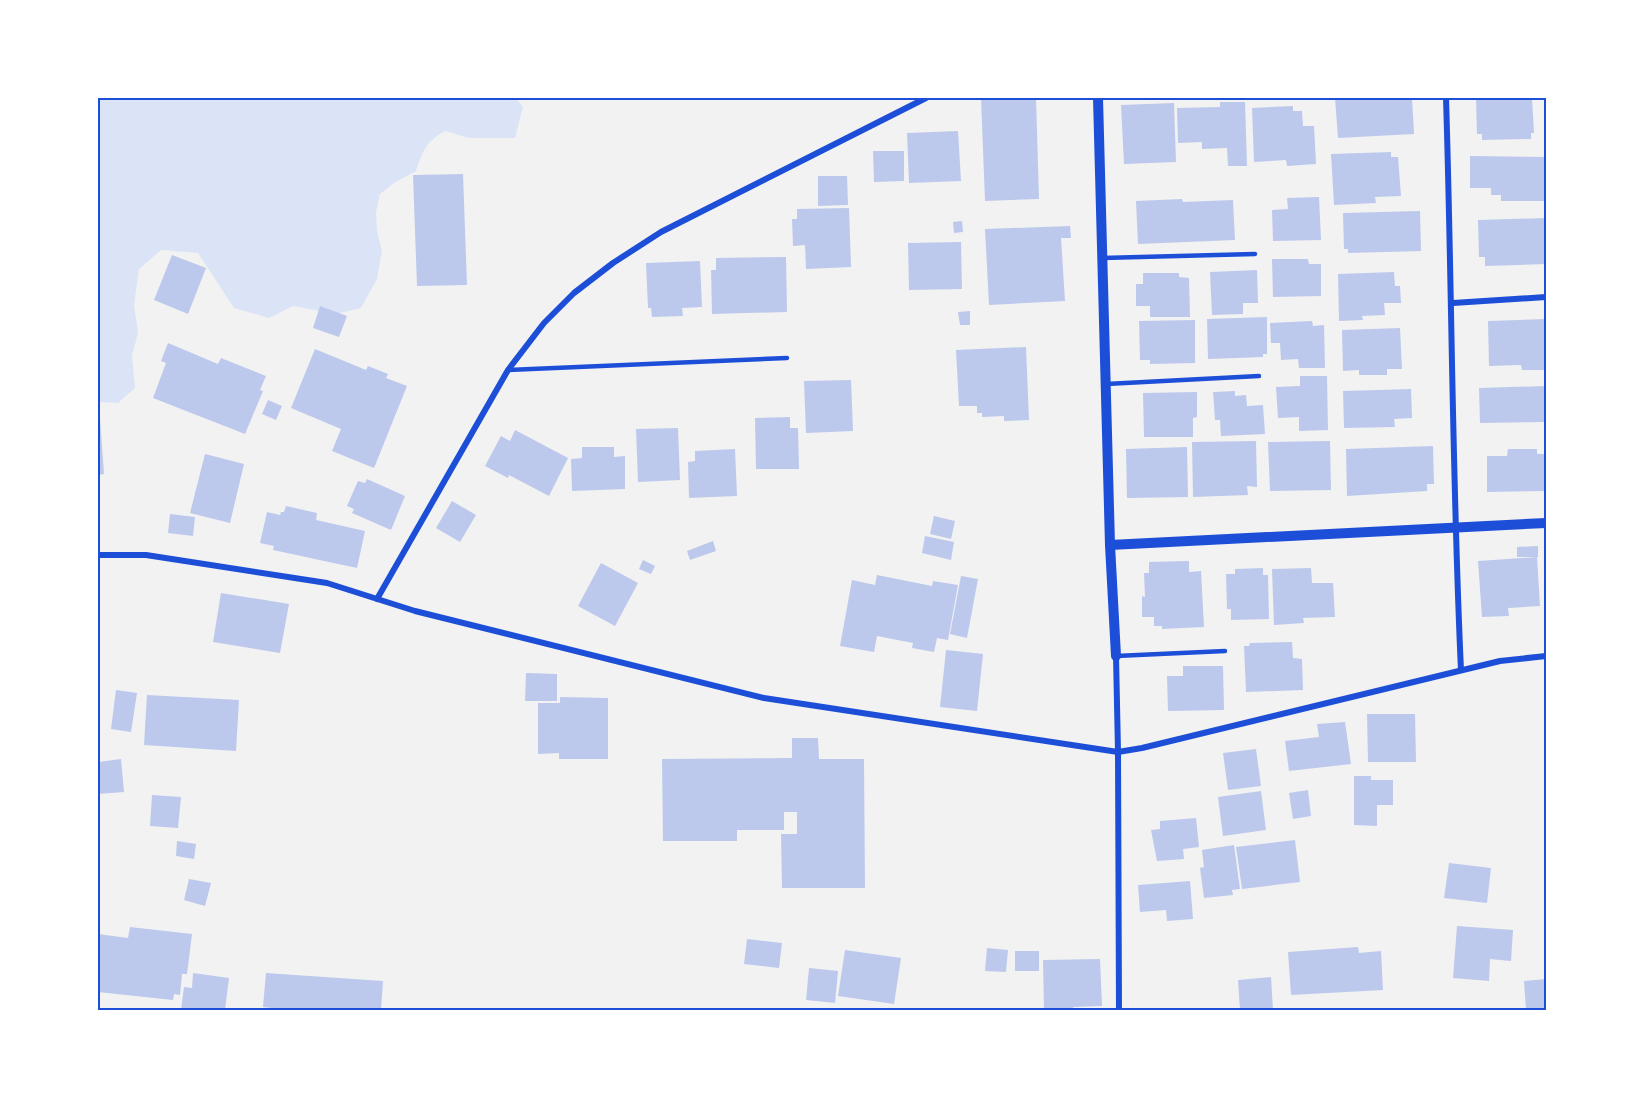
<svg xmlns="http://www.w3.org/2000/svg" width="1644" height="1108" viewBox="0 0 1644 1108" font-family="'Noto Sans',sans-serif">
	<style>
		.green { fill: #dbe4f7 }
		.building { fill: #bdc9ec }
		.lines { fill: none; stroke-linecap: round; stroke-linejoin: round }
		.service { stroke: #1d4ed8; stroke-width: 4.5 }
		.minor { stroke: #1d4ed8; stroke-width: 6 }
		.tertiary { stroke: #1d4ed8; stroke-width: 10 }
		.neatline { fill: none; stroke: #1d4ed8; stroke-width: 2 }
	</style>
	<rect width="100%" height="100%" fill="#f2f2f2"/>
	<path class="green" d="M98,98H516L523,107L515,138H469L445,131C426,142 423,150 416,171L394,183L380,194L376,212L377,231L382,251L377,279L361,308L336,314L293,306L269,318L234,308L198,253L161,250L139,269L134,305L138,333L132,356L135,388L118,403L98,402Z"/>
	<g class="building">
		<path d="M981,98H1036L1039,199L985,201Z"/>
		<path d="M1335,98H1412L1414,134L1338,138Z"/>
		<path d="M1476,98H1532L1534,133H1531V139L1482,140V134H1477Z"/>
		<path d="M1220,102H1245L1247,166H1228L1227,148L1202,149V142L1178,143L1177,108L1220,107Z"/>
		<path d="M1174,103L1176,162L1124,164L1121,105Z"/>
		<path d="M1293,106V111H1302L1303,126H1314L1316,164L1287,166L1286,160L1254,162L1252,108Z"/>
		<path d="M958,131L961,181L909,183L907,133Z"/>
		<path d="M873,151H904V181L874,182Z"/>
		<path d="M1391,152V157H1398L1401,196L1375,197L1376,203L1334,205L1331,154Z"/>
		<path d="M1470,156L1546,157V201H1501V195H1491V188H1470Z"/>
		<path d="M463,174L467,285L417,286L413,175Z"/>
		<path d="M818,176H847L848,205L818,206Z"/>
		<path d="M1319,197L1321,240L1273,241L1272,210L1288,209L1287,198Z"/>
		<path d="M1182,199L1183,202L1233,200L1235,240L1138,244L1136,201Z"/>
		<path d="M849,208L851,267L806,269L805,245L793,246L792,219H797V209Z"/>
		<path d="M1420,211L1421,251L1348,253V249H1344L1343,213Z"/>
		<path d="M1546,218V264L1485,266V257H1479L1478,220Z"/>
		<path d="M962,221L963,232L954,233L953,222Z"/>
		<path d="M1070,226L1071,238H1061L1065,301L989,305L985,229Z"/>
		<path d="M961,242L962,289L909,290L908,243Z"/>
		<path d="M172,255L206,268L188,314L154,300Z"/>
		<path d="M786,257L787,312L712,314L711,270H716V258Z"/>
		<path d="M1272,259H1308L1309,264H1321V296L1273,297Z"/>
		<path d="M700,261L702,307L682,308L683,316L652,317L651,308H648L646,263Z"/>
		<path d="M1257,270L1258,303H1243V314L1212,315L1210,272Z"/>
		<path d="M1394,272L1395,286H1400L1401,303H1384L1385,315L1362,316L1363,320L1339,321L1338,274Z"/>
		<path d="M1143,273H1179V277L1189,278L1190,317H1150V306H1136V284H1143Z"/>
		<path d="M320,306L347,316L339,337L313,328Z"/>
		<path d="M970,311V325H960L958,312Z"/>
		<path d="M1267,317V354H1263V357L1208,359L1207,319Z"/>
		<path d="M1546,319V370H1522L1521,365L1489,366L1488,321Z"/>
		<path d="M1195,320V363L1150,364V360H1140L1139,321Z"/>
		<path d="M1312,321L1313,326L1324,325L1325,368H1299L1298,359L1281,360L1280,343H1271L1270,323Z"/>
		<path d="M1400,328L1402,369H1387V375H1359V370L1343,371L1342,330Z"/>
		<path d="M168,343L218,364L221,358L266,376L260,390L263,391L245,434L153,398L166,363L161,361Z"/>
		<path d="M1026,347L1029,420L1004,421V416L982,417V413H977V406H959L956,350Z"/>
		<path d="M315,349L366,370L368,366L388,374L386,378L407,386L374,468L332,451L341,429L291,408Z"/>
		<path d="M1300,376H1327L1328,430L1299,431V417L1278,418L1276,387L1300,386Z"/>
		<path d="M851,380L853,431L806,433L804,381Z"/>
		<path d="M1546,386V422L1480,423L1479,388Z"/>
		<path d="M1411,389L1412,418L1394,419L1395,427L1344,428L1343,391Z"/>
		<path d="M1235,391V396L1246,395L1247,406L1263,405L1265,434L1221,436L1220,420H1215L1213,392Z"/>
		<path d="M1197,392V417L1193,418V437H1144L1143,393Z"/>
		<path d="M268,400L282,406L276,420L262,414Z"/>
		<path d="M790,417V428H798L799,469H756L755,418Z"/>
		<path d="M100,418L104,474L98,475V419Z"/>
		<path d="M678,428L680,480L638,482L636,429Z"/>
		<path d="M515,430L568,458L549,496L509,475L508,478L485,466L501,436L510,441Z"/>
		<path d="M1256,441L1257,487L1247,486L1248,495L1193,497L1192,442Z"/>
		<path d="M1330,441L1331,490L1270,491L1268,442Z"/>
		<path d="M1433,446L1434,484H1427V491L1347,496L1346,449Z"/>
		<path d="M582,447H614V457L625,456V489L572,491L571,459L582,458Z"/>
		<path d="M1187,447L1188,497L1127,498L1126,449Z"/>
		<path d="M735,449L737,496L689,498L688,462L695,461V451Z"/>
		<path d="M1508,449H1537V454H1546V491L1487,492V456H1507Z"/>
		<path d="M205,454L244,464L230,523L190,513Z"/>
		<path d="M367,479L405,496L391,530L352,513L354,509L347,506L358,481L365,483Z"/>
		<path d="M452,501L476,515L460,542L436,528Z"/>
		<path d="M286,506L317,513L316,520L365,531L357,568L273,550L274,546L260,543L267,512L280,515L281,512H284Z"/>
		<path d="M170,514L195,517L193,536L168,533Z"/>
		<path d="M934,516L955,521L951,539L930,534Z"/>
		<path d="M925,536L954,542L951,560L922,553Z"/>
		<path d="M713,541L716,551L690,560L687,551Z"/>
		<path d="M1538,546V557H1517V547Z"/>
		<path d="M1537,557L1540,606L1508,608L1509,616L1482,617L1478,561Z"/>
		<path d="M643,560L655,566L651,574L639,569Z"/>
		<path d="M1189,561V572L1201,571L1204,627L1162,629V626H1154V617H1142V596L1145,597L1144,573H1149V562Z"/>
		<path d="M601,563L638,583L615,626L578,606Z"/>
		<path d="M1263,568V575H1268L1269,619L1231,620V609H1227L1226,574H1235V569Z"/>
		<path d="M1311,568L1312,583H1333L1335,617L1303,618L1304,623L1274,625L1272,569Z"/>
		<path d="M877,575L932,586L933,581L958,585L948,640L937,638L934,652L912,648L913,643L877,636L874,652L840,646L852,580L875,585Z"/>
		<path d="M961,576L978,579L967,638L950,634Z"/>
		<path d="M221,593L289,604L280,653L213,642Z"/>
		<path d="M1292,642L1293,658L1302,659L1303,690L1246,692L1244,646H1249L1250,643Z"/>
		<path d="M946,650L983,654L977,711L940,707Z"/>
		<path d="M1183,666H1223L1224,710L1168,711L1167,676H1183Z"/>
		<path d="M526,673L557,674V701H525Z"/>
		<path d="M116,690L137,693L131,732L111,729Z"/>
		<path d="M147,695L239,700L236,751L144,745Z"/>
		<path d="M560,697L608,698V759H559V753L538,754V703H560Z"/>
		<path d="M1367,714H1415L1416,762H1368Z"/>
		<path d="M1345,722L1351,764L1289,771L1285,741L1319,737L1317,724Z"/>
		<path d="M792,738H818L819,759H864L865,888H782L781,834H797V812H784V830H737V841H663L662,759L792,758Z"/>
		<path d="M1256,749L1261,786L1228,790L1223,753Z"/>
		<path d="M121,759L124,792L98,794V762Z"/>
		<path d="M1354,776H1371V780H1393V805H1377V826L1354,825Z"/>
		<path d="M1308,790L1311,816L1293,819L1289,793Z"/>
		<path d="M1261,791L1266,830L1223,836L1218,797Z"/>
		<path d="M152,795L181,797L178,828L150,826Z"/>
		<path d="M1196,818L1199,847L1183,849L1184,859L1157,861L1151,830L1160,829V821Z"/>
		<path d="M1295,840L1300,882L1242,889L1236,847Z"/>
		<path d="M177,841L196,844L194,859L176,856Z"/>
		<path d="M1234,845L1240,889L1232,890L1233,895L1204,898L1200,868L1204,867L1202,850Z"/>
		<path d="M1449,863L1491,868L1487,903L1444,898Z"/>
		<path d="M189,879L211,883L205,906L184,900Z"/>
		<path d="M1190,881L1193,919L1167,921L1166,910L1140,912L1138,885Z"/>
		<path d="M1457,926L1513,930L1511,961L1490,959L1489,981L1453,978Z"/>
		<path d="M130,927L192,934L187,974H182L180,995L174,994L173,1000L98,992V934L128,938Z"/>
		<path d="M747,939L782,943L779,968L744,964Z"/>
		<path d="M1358,947L1359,953L1381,951L1383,990L1291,995L1288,952Z"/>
		<path d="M987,948L1008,950L1006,972L985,971Z"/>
		<path d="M845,950L901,958L894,1004L838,996Z"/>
		<rect x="1015" y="951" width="24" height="20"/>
		<path d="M1100,959L1102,1006L1073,1007L1074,1010H1044L1043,960Z"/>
		<path d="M809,968L838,971L835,1003L806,1000Z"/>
		<path d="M193,973L229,978L225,1010H181L184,987L192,988Z"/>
		<path d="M266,973L383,981L381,1010H272V1008L263,1007Z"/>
		<path d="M1271,977L1273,1010H1240L1238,980Z"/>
		<path d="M1546,979V1010H1526L1524,981Z"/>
	</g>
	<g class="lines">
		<g class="service">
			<path d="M1102,258L1255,254"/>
			<path d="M508,370L787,358"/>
			<path d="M1106,384L1259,376"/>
			<path d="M1116,656L1225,651"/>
		</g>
		<g class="minor">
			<path d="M1446,98C1452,288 1452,479 1461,670"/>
			<path d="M1453,303L1546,297"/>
			<path d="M98,555H146L327,583L415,611L764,698L1118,752L1142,748L1500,661L1546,656"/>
			<path d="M377,599L508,370L544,323L574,293L613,263L661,232L926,98"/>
			<path d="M1116,656L1118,752L1119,1010"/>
		</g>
		<g class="tertiary">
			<path d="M1098,98L1110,545L1116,656"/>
			<path d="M1110,545L1546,523"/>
		</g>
	</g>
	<rect width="1644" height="1108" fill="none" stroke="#ffffff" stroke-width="198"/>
	<rect x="99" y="99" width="1446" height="910" class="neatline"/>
</svg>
